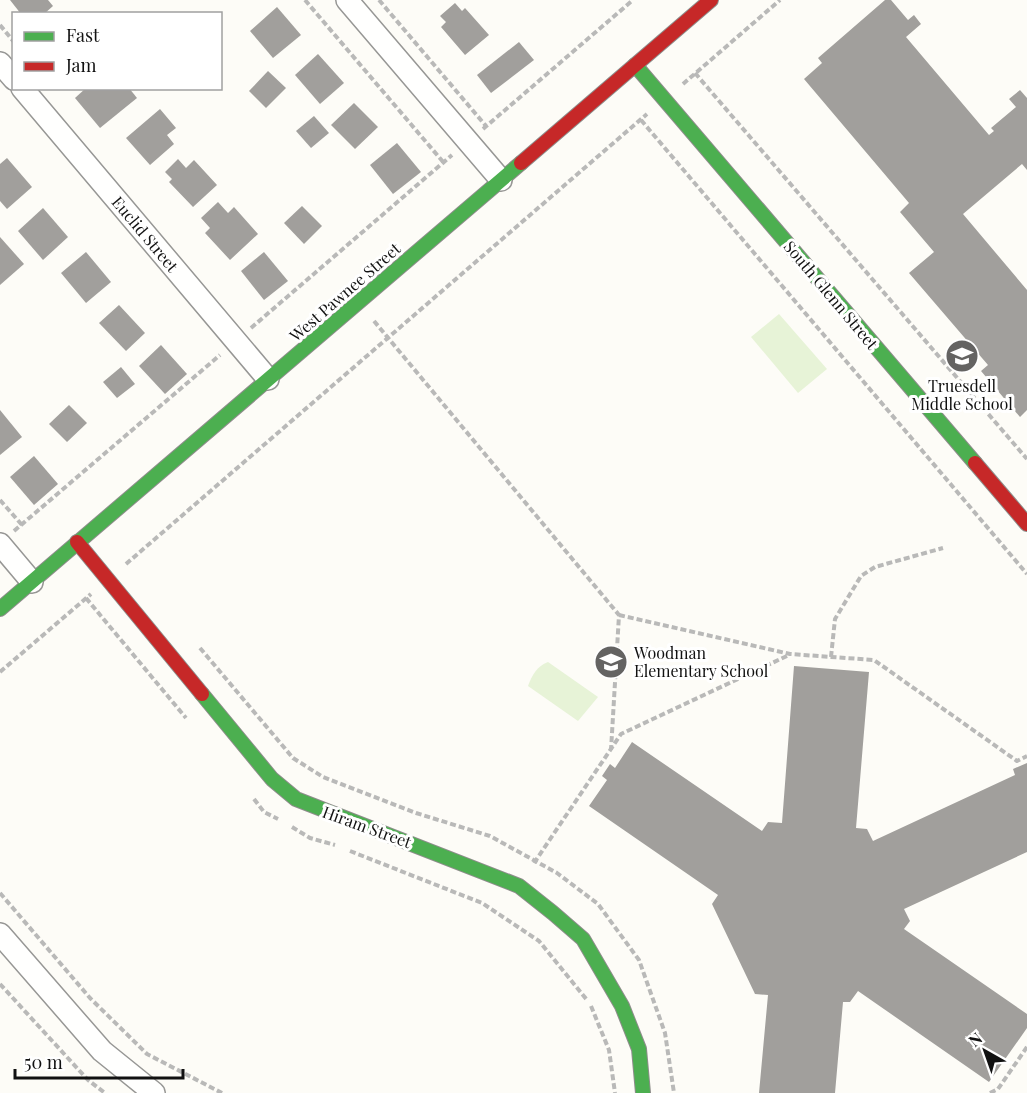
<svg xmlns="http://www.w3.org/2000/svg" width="1027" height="1093" viewBox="0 0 1027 1093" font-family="'Playfair Display',serif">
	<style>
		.green { fill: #e7f3d7 }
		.building { fill: #a19f9c }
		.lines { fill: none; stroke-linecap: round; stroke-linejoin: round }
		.street-casing { stroke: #979795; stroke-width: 24 }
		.fast-casing { stroke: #8e8d8b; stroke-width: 16 }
		.jam-casing { stroke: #8e8d8b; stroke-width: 16 }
		.path { stroke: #b9b9b8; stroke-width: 4; stroke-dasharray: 6 3; stroke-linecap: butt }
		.street { stroke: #fffffe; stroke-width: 21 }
		.fast { stroke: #4caf50; stroke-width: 14 }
		.jam { stroke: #c62828; stroke-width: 14 }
		.labels { text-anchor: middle; stroke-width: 6; stroke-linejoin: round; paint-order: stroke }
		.street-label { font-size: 16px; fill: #111; stroke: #fff }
		.poi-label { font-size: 16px; fill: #111; stroke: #fff }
	</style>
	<rect width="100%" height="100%" fill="#fdfcf7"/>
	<g class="green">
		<path d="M779,314L827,369L798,393L751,337Z"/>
		<path d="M548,662L598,697L578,721L528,686C532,675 537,666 548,662Z"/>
	</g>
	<g class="building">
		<path d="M10,0H48L53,6L44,14H21Z"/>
		<path d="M885,0H891L908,20L914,15L921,24L906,37L989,135L994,131L991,128L1016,107L1009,99L1020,90L1027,98V170L1022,164L963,214L1027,290V410L1020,417L981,371L988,365L909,273L934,252L900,212L909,203L804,79L822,63L818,58Z"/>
		<path d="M455,3L462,11L465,8L489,35L465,55L441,27L446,22L440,16Z"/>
		<path d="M277,7L301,35L273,58L250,31Z"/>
		<path d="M519,42L534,60L491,93L477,75Z"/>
		<path d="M318,54L344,83L320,104L295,75Z"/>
		<path d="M268,71L286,88L266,108L249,91Z"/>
		<path d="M86,88H129L137,98L100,128L75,98Z"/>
		<path d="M354,103L378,127L355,149L331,125Z"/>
		<path d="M160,109L176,128L167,135L174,144L150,165L126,138Z"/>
		<path d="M314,116L329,133L311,148L296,131Z"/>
		<path d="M397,143L421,172L393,194L370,165Z"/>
		<path d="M7,158L32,187L7,209L0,201V164Z"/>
		<path d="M178,159L186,168L194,160L217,185L193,207L169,182L172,179L165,172Z"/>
		<path d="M218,202L228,213L234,207L258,234L230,260L205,233L210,228L201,218Z"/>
		<path d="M302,206L322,226L304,244L284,223Z"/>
		<path d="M43,208L68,237L43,260L18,231Z"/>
		<path d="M0,237L24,264L0,285Z"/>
		<path d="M86,252L111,282L86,303L61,273Z"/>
		<path d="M264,252L288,281L264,300L241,271Z"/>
		<path d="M119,305L145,333L126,351L99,323Z"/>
		<path d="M161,345L187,374L165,394L139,366Z"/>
		<path d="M121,367L135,384L117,398L103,382Z"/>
		<path d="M69,405L87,423L67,442L49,424Z"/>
		<path d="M0,410L22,437L0,455Z"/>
		<path d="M34,456L58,484L34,505L10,477Z"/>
		<path d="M794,666L869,672L856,828L867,829L873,841L1015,775L1013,769L1027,763V852L904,909L910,921L904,929L1027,1014V1028L989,1082L858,991L850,1002H843L835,1093H759L768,995L755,994L712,904L718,895L589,806L607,780L602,776L610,764L615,768L632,742L762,831L768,822L782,823Z"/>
	</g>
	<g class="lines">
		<g class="street-casing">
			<g id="street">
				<path d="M347,0L501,180"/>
				<path d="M0,63L14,79"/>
				<path d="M22,88L268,379"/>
				<path d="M0,544L32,582"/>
				<path d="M0,934L102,1051L154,1093"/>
			</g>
		</g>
		<g class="fast-casing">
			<g id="fast">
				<path d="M635,65L975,463"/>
				<path d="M0,609L521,163"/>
				<path d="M202,694L272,779L296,799L519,886L553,913L583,939L622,1006L639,1049L643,1093"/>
			</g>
		</g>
		<g class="jam-casing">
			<g id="jam">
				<path d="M521,163L711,0"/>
				<path d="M975,463L1027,524"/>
				<path d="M77,542L202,694"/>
			</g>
		</g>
		<g class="path">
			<path d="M305,0L444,163"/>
			<path d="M379,0L486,126"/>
			<path d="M0,25L14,42"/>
			<path d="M695,73L1027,459"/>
			<path d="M683,84L780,0"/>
			<path d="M641,120L1027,574"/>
			<path d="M483,129L633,0"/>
			<path d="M374,321L619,615L611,750"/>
			<path d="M251,328L452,155"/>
			<path d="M0,500L22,525"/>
			<path d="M14,531L220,355"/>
			<path d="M126,564L647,114"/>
			<path d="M86,598L186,718"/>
			<path d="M619,615L790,654L874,660L1017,761L1027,756"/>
			<path d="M200,648L293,758L323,777L416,813L490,836L557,873L598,904L639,960L665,1033L674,1093"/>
			<path d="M831,657L835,619L861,576L875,567L943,548"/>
			<path d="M0,672L91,594"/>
			<path d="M254,799L264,812L278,819"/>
			<path d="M292,827L310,838L335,845"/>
			<path d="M350,851L482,903L539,941L587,1000"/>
			<path d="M534,863L621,734L789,655"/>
			<path d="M0,893L90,998L147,1054L222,1093"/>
			<path d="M0,984L88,1080L105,1093"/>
			<path d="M591,1006L609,1050L615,1093"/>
			<path d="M990,1093L998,1089L1027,1047"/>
		</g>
		<use href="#street" class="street"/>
		<use href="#fast" class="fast"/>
		<use href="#jam" class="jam"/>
	</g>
	<defs>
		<g id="school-disc" transform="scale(1.725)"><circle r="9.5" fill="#646362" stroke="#fff"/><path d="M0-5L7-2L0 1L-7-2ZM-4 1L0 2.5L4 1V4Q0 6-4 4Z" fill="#fff"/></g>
	</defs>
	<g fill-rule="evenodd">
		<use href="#school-disc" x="962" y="356"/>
		<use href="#school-disc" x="611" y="662"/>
	</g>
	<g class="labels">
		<g class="street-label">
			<text transform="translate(145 234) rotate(50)" y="6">Euclid Street</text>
			<text transform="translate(345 292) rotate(-41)" y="6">West Pawnee Street</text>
			<text transform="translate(831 295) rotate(50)" y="6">South Glenn Street</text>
			<text transform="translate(367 827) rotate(20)" y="6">Hiram Street</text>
		</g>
		<g class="poi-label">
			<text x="962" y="392">Truesdell<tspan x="962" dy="18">Middle School</tspan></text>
			<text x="634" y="659" text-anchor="start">Woodman<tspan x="634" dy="18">Elementary School</tspan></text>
		</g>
	</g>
	<rect x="12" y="12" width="210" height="78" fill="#ffffff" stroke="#a0a0a0" stroke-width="1.5"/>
	<rect x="24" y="32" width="30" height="9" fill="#4caf50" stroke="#a0a0a0" stroke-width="1.5"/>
	<text x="66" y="42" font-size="18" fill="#111111">Fast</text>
	<rect x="24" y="62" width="30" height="9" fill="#c62828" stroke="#a0a0a0" stroke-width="1.5"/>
	<text x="66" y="72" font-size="18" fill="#111111">Jam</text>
	<g transform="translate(985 1051) rotate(320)" stroke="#ffffff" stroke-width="4.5" paint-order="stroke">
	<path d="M0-4.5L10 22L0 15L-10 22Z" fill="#111111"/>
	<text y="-9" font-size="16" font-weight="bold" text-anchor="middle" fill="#111111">N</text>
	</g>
	<path d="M15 1069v9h168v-9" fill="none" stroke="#111111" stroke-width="3"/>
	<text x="24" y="1069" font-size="18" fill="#111111" stroke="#ffffff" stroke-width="4.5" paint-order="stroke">50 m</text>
</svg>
